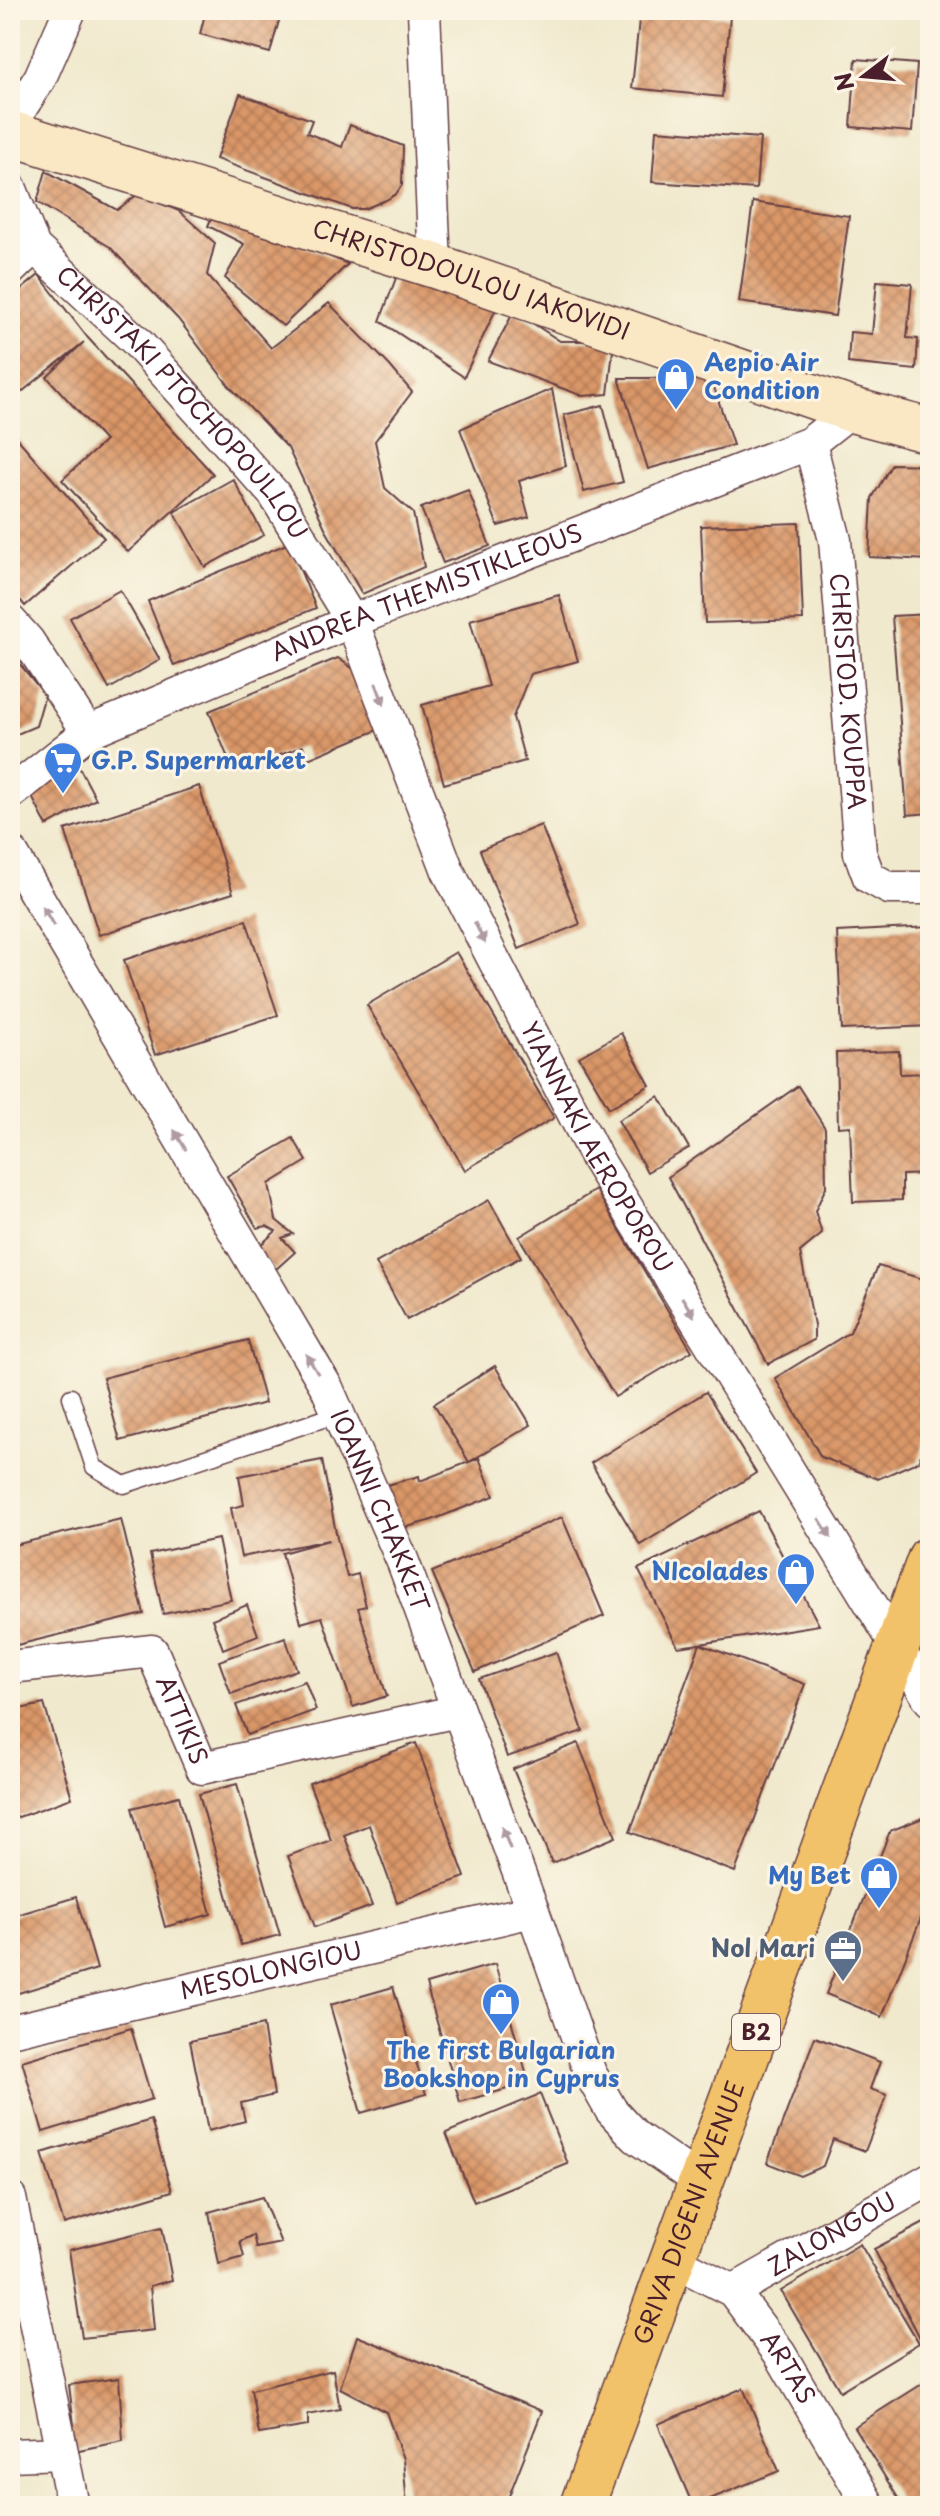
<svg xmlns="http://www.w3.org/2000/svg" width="940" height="2516" viewBox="0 0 940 2516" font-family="'Playpen Sans',sans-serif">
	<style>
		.building { fill: url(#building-cross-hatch) }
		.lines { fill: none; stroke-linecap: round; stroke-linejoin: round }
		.service-casing { stroke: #633d43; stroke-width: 19 }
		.minor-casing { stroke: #633d43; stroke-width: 35 }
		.secondary-casing { stroke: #633d43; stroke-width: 47 }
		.primary-casing { stroke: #633d43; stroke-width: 47 }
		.service { stroke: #fff; stroke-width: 16 }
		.minor { stroke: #fff; stroke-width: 32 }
		.secondary { stroke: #fae7c3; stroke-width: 44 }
		.primary { stroke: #f2c26a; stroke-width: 44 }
		.oneway { fill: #ae9aa0 }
		.labels { text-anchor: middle; stroke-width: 6; stroke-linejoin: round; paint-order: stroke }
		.shield { fill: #fcf5e5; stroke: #7f5f63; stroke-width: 2 }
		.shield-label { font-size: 22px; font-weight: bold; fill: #4a1f2b }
		.street-label { font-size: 24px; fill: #4a1f2b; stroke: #fcf5e5 }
		.shop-label { font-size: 24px; font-weight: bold; fill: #366cbe; stroke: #fcf5e5; text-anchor: start }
		.service-label { font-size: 24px; font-weight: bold; fill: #4e5e75; stroke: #fcf5e5; text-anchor: end }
	</style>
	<defs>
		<pattern id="building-cross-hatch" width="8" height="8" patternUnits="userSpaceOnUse" patternTransform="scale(2)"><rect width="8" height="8" fill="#da9768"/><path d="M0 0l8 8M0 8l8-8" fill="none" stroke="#b37b56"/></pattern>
	</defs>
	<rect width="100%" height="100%" fill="#fcf5e5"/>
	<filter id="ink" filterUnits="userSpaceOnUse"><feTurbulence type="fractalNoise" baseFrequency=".0125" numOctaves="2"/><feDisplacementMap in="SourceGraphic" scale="16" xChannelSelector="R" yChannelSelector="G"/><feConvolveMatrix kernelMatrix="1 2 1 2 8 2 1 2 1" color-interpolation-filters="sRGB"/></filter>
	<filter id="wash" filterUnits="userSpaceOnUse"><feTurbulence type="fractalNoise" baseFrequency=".006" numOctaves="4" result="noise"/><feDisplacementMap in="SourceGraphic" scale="32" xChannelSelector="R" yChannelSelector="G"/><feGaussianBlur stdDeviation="1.8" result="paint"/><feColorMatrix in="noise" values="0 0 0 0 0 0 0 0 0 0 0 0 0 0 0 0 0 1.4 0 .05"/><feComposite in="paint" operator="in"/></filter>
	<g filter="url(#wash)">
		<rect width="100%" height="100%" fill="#f0e9cd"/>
		<g id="blocks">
			<g class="building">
				<path d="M206,10H282L270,53L200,34Z"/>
				<path d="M640,10L730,17L722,97L632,88Z"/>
				<path d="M856,59L917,64L912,132L851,127Z"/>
				<path d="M240,94L312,120L307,133L342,147L350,125L403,146L402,185L396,194L386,200L364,209H352L216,159Z"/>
				<path d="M656,130L760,138L756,189L652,182Z"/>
				<path d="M46,171L117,210L138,194L179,211L215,243L207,275L271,348L329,303L390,366L412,392L375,441L385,488L413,513L424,567L362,594L327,532L288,448L230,387L178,319L110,247L37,202Z"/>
				<path d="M753,202L849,216L835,316L739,302Z"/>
				<path d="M215,210L348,264L283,326L225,278L244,244L208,226Z"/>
				<path d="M399,270L496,309L464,377L380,321Z"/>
				<path d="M39,275L88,338L213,474L128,552L62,480L105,441L47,377L84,342L13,399L10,395V299Z"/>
				<path d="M877,281L912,284L907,338L918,339L916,370L848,363L850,332L872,334Z"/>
				<path d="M514,311L560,341H614L608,394L583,396L488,361Z"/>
				<path d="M619,378H711L733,445L648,469Z"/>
				<path d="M552,389L566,466L519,481L529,517L498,526L460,429Z"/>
				<path d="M603,405L623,482L584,492L564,415Z"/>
				<path d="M10,430L104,538L25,606L10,588Z"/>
				<path d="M892,464L930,465V560L869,557L872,498Z"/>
				<path d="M233,479L264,535L205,567L174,512Z"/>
				<path d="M468,490L490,546L443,563L421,508Z"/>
				<path d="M799,523L803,620L705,623L701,526Z"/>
				<path d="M289,543L316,608L174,666L148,601Z"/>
				<path d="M120,590L160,660L109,689L70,618Z"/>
				<path d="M559,595L578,661L530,674L513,717L525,761L444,784L422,705L489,686L470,620Z"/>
				<path d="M930,614V813L907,815L892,616Z"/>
				<path d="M10,652L45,695L36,726L10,737Z"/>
				<path d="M338,658L356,671L380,729L308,759L303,746L234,773L209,711Z"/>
				<path d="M78,765L96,799L47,826L29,791Z"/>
				<path d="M199,786L233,893L99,935L65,830Z"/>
				<path d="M541,825L580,924L519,949L480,850Z"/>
				<path d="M246,920L278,1015L155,1055L124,960Z"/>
				<path d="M930,927V1026L842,1030L837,932Z"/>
				<path d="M456,952L554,1118L465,1170L367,1005Z"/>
				<path d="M621,1033L650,1085L609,1108L579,1057Z"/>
				<path d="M899,1051L900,1074L930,1073V1174L902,1175V1200L853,1202L850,1126L838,1127L836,1053Z"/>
				<path d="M798,1086L825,1128L826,1187L815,1211L822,1234L800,1252L814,1325V1340L768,1364L668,1177Z"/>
				<path d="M659,1096L689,1148L647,1172L618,1120Z"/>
				<path d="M293,1138L307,1161L269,1184L276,1220L293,1234L282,1238L295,1252L275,1270L255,1250L276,1231L267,1226L257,1228L227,1176Z"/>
				<path d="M596,1190L692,1351L615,1397L519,1237Z"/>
				<path d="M489,1200L521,1257L407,1320L376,1263Z"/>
				<path d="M878,1266L930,1281V1420L919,1461L878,1479L821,1457L775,1378L850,1332Z"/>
				<path d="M248,1340L265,1403L120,1441L103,1378Z"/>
				<path d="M495,1366L531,1425L469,1462L479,1458L494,1496L432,1520L393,1531L380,1487L419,1476L420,1481L469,1462L434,1404Z"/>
				<path d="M706,1392L756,1473L640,1545L591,1463Z"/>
				<path d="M322,1460L337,1538L347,1577L358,1574L366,1606L358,1608L387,1696L353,1707L322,1617L301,1623L282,1553L329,1540L241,1557L231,1508L244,1505L239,1476Z"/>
				<path d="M759,1511L819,1625L700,1644L805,1684L735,1872L630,1832L700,1644L678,1647L638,1569Z"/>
				<path d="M562,1517L604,1616L475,1672L432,1572Z"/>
				<path d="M121,1519L144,1614L17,1645L10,1618V1546Z"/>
				<path d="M218,1539L231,1600L163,1614L150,1554Z"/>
				<path d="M247,1605L258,1635L223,1649L212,1619Z"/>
				<path d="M285,1637L297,1670L231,1694L219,1661Z"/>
				<path d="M556,1652L583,1731L507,1757L479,1679Z"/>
				<path d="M305,1681L316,1710L247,1735L236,1705Z"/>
				<path d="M44,1704L72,1798L10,1820V1711Z"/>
				<path d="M416,1743L465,1877L397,1902L369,1825L344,1835L372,1906L315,1927L288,1856L331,1840L309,1783Z"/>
				<path d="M578,1743L616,1837L552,1863L513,1769Z"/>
				<path d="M237,1784L280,1935L241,1945L199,1794Z"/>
				<path d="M179,1796L211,1914L165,1927L132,1808Z"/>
				<path d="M930,1815V1917L925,1908L882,2017L826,1994L890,1831Z"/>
				<path d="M76,1897L97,1969L12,1995L10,1986V1917Z"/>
				<path d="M495,1964L529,2083L460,2102L426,1984Z"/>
				<path d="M393,1987L426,2094L361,2113L330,2005Z"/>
				<path d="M263,2025L274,2095L241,2103L245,2121L208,2131L190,2041Z"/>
				<path d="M131,2028L152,2099L43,2132L22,2061Z"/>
				<path d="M815,2037L880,2062L870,2089L887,2095L865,2151L833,2139L823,2166L800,2176L767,2163Z"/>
				<path d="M540,2094L568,2164L474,2202L446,2133Z"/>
				<path d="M151,2120L172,2191L64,2224L42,2153Z"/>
				<path d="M262,2197L281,2243L256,2248L253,2235L240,2241L244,2257L219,2264L209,2212Z"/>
				<path d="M930,2220V2357L874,2249Z"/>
				<path d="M162,2227L172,2280L150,2286L154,2330L82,2338L69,2250Z"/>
				<path d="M860,2244L919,2343L840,2391L781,2291Z"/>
				<path d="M357,2336L542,2411L505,2506H407L403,2459L386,2412L340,2388Z"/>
				<path d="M333,2370L340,2409L308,2415V2426L259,2434L251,2390Z"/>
				<path d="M119,2378L123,2441L74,2451L66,2427L74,2425L69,2385Z"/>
				<path d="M930,2379V2506H903L854,2427Z"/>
				<path d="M743,2388L779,2471L693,2506L658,2424Z"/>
			</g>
		</g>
	</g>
	<g filter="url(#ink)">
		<use href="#blocks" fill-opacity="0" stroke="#633d43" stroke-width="2"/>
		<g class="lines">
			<g class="service-casing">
				<path id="service" d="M71,1397L94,1467L124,1485L338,1414"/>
			</g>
			<g class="minor-casing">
				<g id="minor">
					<path d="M424,10L435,266"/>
					<path d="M10,125L40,78L70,10"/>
					<path id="s1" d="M10,187L34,247L136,341L274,494L352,621L448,871L597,1159L930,1700"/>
					<path d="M10,270L34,247"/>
					<path id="s2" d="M810,443L835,540L860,853L869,877L889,888H930"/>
					<path d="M10,621L28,641L88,732"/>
					<path id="s3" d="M10,794L88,732L352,621L810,443L852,410"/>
					<path id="s4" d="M10,850L327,1388L403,1562L533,1911L590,2073L611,2110L636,2137L701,2182"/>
					<path id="s5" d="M10,1667L152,1651L202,1768L458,1711"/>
					<path id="s6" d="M10,2031L533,1911"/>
					<path d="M10,2198L73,2506"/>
					<path id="s7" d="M673,2260L733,2291L780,2354L869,2506"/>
					<path id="s8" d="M733,2291L930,2179"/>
					<path d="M10,2455L62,2453"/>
				</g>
			</g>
			<g class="secondary-casing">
				<g id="secondary">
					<path id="s9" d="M10,133L435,266L852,410L930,431"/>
				</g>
			</g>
			<g class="primary-casing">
				<g id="primary">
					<path id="s10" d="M582,2506L930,1558"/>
				</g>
			</g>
			<use href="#service" class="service"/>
			<use href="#minor" class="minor"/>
			<use href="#secondary" class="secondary"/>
			<use href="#primary" class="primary"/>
		</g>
		<defs><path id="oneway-solid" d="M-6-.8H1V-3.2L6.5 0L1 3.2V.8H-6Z" transform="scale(2)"/></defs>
		<g class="oneway">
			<use href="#oneway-solid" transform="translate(380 694) rotate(69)"/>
			<use href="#oneway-solid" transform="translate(48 916) rotate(-120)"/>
			<use href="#oneway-solid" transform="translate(480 933) rotate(63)"/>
			<use href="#oneway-solid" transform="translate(180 1140) rotate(-121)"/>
			<use href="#oneway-solid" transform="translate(688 1307) rotate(58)"/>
			<use href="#oneway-solid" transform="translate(312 1364) rotate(-121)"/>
			<use href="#oneway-solid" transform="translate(825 1528) rotate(58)"/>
			<use href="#oneway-solid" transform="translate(506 1838) rotate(-111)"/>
		</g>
	</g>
	<defs>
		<g id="shop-pin" transform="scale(2)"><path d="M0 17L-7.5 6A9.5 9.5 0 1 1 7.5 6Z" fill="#3f7fe0" stroke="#fcf5e5"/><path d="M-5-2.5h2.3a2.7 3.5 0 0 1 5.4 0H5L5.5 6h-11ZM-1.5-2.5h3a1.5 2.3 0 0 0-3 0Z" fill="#fff"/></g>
		<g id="supermarket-pin" transform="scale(2)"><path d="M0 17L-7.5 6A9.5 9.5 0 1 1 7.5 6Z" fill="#3f7fe0" stroke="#fcf5e5"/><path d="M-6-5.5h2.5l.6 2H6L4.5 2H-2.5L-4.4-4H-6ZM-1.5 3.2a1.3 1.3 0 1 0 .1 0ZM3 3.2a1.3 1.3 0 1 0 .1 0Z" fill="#fff"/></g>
		<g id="office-pin" transform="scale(2)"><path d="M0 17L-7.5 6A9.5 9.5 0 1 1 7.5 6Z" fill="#5c6f8a" stroke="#fcf5e5"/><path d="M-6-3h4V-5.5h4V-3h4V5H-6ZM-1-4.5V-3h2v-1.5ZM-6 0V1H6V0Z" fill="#fff"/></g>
	</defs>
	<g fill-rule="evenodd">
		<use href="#shop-pin" x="676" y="377"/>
		<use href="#supermarket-pin" x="63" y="761"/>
		<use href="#shop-pin" x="796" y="1572"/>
		<use href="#shop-pin" x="879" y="1876"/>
		<use href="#office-pin" x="843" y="1949"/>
		<use href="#shop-pin" x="501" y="2002"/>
	</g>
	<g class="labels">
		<rect class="shield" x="732" y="2014" width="48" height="36" rx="6"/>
		<g class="shield-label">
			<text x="756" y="2040">B2</text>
		</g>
		<g class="street-label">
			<text dy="8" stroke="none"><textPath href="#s9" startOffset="484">CHRISTODOULOU IAKOVIDI</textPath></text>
			<text dy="8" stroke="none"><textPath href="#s1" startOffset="280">CHRISTAKI PTOCHOPOULLOU</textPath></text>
			<text dy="8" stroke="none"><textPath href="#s3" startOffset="466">ANDREA THEMISTIKLEOUS</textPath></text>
			<text dy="8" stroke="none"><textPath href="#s2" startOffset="252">CHRISTOD. KOUPPA</textPath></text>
			<text dy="8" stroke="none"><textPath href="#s1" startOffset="1140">YIANNAKI AEROPOROU</textPath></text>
			<text dy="8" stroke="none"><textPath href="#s4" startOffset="758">IOANNI CHAKKET</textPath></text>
			<text dy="8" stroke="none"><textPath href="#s5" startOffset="218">ATTIKIS</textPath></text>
			<text dy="8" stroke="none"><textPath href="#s6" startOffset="268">MESOLONGIOU</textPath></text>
			<text dy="8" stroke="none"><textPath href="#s10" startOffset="312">GRIVA DIGENI AVENUE</textPath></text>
			<text dy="8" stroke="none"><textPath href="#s8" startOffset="114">ZALONGOU</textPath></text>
			<text dy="8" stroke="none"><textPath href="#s7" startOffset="162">ARTAS</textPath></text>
		</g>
		<g class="shop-label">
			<text x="704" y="371">Aepio Air<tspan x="704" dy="28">Condition</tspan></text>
			<text x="91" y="769">G.P. Supermarket</text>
			<text x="768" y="1580" text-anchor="end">NIcolades</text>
			<text x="851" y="1884" text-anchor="end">My Bet</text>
			<text x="501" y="2059" text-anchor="middle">The first Bulgarian<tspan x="501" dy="28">Bookshop in Cyprus</tspan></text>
		</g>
		<g class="service-label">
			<text x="815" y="1957">Nol Mari</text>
		</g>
	</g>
	<rect width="940" height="2516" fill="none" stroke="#fcf5e5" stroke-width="40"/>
	<g transform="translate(864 76) rotate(254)" stroke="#fcf5e5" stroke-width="6" paint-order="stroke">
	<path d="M0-6L14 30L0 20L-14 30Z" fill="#4a1f2b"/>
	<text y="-12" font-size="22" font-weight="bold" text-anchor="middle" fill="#4a1f2b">N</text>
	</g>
</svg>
